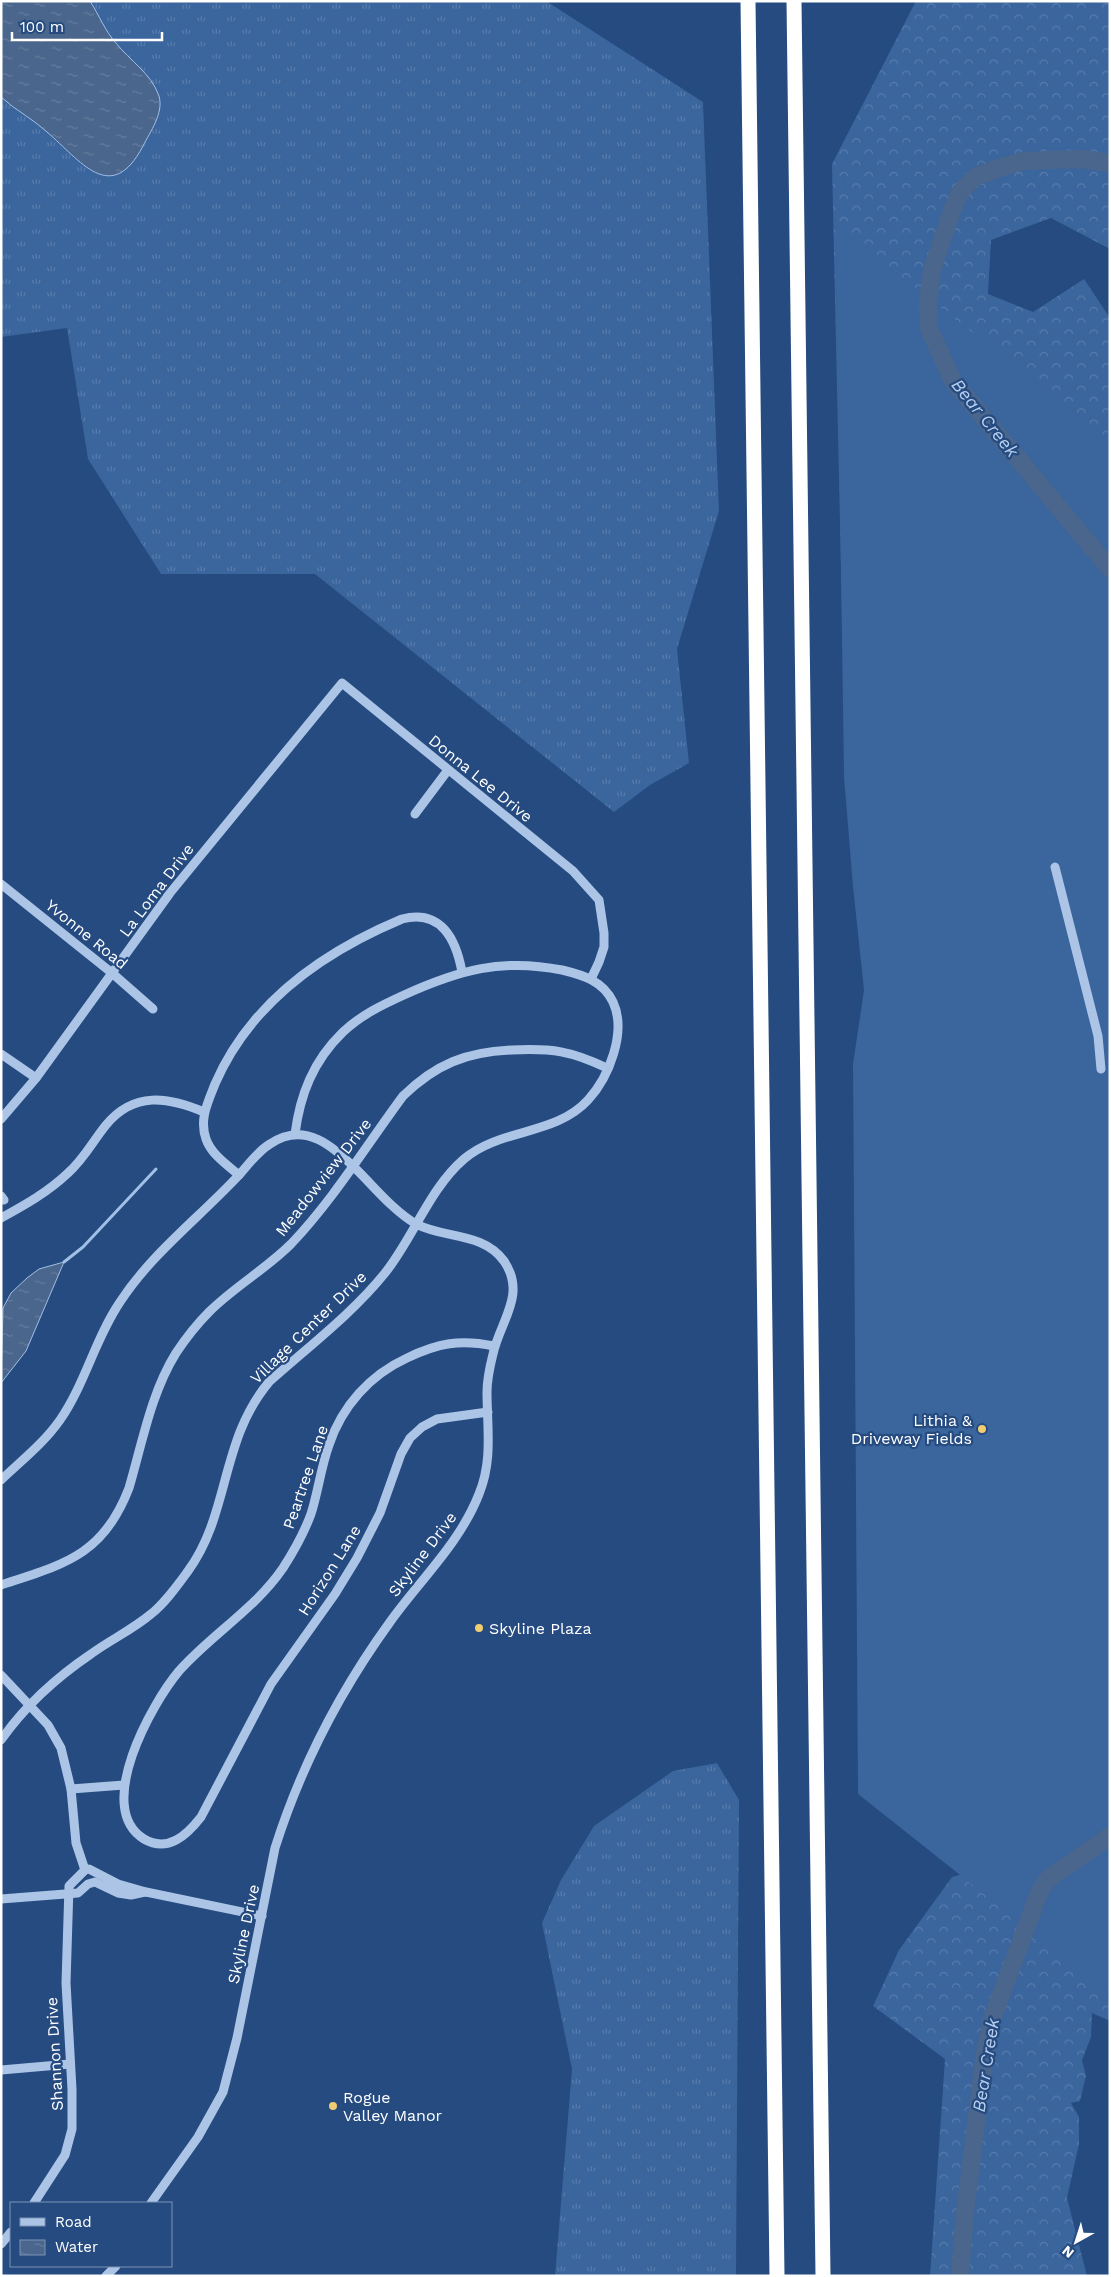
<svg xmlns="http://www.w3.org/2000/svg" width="1111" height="2277" viewBox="0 0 1111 2277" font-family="'Work Sans',sans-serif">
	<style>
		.grass { fill: url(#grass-tufts) }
		.forest { fill: url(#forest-crowns) }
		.garden { fill: #3a659d }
		.water { fill: url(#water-ripples); stroke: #a0c0e7 }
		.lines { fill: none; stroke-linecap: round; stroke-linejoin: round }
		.stream { stroke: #a0c0e7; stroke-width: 3 }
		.river { stroke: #4b668c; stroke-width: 18 }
		.minor { stroke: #acc5e6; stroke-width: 9 }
		.highway { stroke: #fff; stroke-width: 15 }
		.poi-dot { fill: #f0cd70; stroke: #254b80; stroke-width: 2 }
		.labels { text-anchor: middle; stroke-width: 4.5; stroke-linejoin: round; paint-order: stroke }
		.street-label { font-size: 16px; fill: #fff; stroke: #254b80 }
		.poi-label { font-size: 16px; fill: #fff; stroke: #254b80; text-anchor: start }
		.water-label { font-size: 18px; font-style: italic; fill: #b7cfee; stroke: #254b80 }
	</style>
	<defs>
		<pattern id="grass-tufts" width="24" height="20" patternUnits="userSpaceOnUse" patternTransform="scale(1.25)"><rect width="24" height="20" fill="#3a659d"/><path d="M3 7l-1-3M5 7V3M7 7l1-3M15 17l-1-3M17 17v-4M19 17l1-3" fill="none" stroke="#587cac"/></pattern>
		<pattern id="forest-crowns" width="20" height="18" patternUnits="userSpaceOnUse" patternTransform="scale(1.25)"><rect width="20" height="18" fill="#3a659d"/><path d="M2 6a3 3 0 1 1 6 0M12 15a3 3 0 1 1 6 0" fill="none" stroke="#587cac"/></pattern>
		<pattern id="water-ripples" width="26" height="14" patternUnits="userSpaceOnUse" patternTransform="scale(1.25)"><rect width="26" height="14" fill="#4b668c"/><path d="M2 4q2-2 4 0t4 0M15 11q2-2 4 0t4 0" fill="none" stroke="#667d9d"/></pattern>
	</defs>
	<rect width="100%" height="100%" fill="#254b80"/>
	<g class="grass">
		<path d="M1,1H546L703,102L719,511L677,649L689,763L650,785L614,812L315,574H161L88,459L67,328L1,337Z"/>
		<path d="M717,1763L739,1800L736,2276H555L572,2069L542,1923L561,1880L594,1826L673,1771Z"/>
	</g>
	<g class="forest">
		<path d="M916,1H1110V249L1051,218L991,240L988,294L1033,312L1084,279L1110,318V631L842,613L832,164Z"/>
		<path d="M1110,1619V2021L1092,2013L1091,2037L1082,2060L1086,2076L1080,2101L1071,2103L1079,2117V2144L1067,2198L1087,2276H930L945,2059L873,2006L899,1950L952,1877L981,1869Z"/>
	</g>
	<path class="garden" d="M836,226L1110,440V1994L858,1794L853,1064L864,990L853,887L844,777Z"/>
	<g class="water">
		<path d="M1,1H90C99,15 105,31 116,43C130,61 151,73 159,96C164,113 150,132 143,146C111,207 80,160 47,132C33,119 15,110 1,97Z"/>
		<path d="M64,1262L26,1351L1,1383L3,1308L11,1293L27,1278L39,1269Z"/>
	</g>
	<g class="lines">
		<path class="stream" d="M64,1262L83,1247L156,1169"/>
		<g class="river">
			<path d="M1110,163L1080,159L1023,161L1002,167L975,177L960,192L951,213L932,270L928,303L929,329L953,381L1110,569"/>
			<path d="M960,2276L965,2212L985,2054L992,2019L1039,1893L1048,1879L1110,1836"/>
		</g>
		<g class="minor">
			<path d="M415,814L448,770"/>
			<path d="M1055,867L1098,1036L1101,1069"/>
			<path d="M1,884L112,973L153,1009"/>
			<path d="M1,1054L36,1078"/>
			<path d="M1,1119L36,1078L170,893L342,683L573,871L599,900L604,933V947L599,962L591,979"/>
			<path d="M1,1196L4,1200"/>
			<path d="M1,1218C25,1205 48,1192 68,1173C84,1159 93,1141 106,1125C134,1091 168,1097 204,1112"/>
			<path d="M488,1412L437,1419L422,1427L410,1438L401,1454L380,1513L357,1558L335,1594L271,1684L201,1817C187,1835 168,1853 144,1839C93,1808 152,1703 179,1671C212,1634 255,1609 283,1568C294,1551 304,1533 311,1514C318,1492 321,1467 329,1445C342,1406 370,1375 407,1358C438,1343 460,1339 494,1346"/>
			<path d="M1,1480C21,1461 44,1443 60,1420C85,1384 95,1339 120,1302C152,1253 199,1218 239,1175"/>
			<path d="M1,1585C64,1564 103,1556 129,1488C142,1444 151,1393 176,1353C186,1338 197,1324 209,1312C234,1287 266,1269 291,1244C333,1200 366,1146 403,1096C436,1064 466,1052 512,1050C552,1048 571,1051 607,1068"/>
			<path d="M1,1675L48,1725L61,1748L71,1789L76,1843L85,1870"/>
			<path d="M1,1740C25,1706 57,1677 91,1654C110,1640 132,1630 151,1614C165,1603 177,1586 188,1571C230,1514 220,1440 269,1382C308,1347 352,1314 385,1273C413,1238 430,1188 464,1159C500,1128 555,1136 588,1100C609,1077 627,1032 613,1002C603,981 583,975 562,970C502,958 459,970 404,995C382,1005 361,1015 343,1032C313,1061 300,1095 295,1134"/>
			<path d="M71,1789L124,1785"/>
			<path d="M1,1899L78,1893L88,1884L95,1882L118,1893L131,1895L145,1892"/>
			<path d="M1,2070L70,2064"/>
			<path d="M34,2203L65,2155L72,2129V2089L66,1983L69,1886L85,1870L89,1869L118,1884L146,1892L262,1916"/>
			<path d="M151,2203L198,2137L223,2092L237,2038L275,1848C301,1766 340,1691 390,1622C420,1580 460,1543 479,1494C493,1460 487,1428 487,1392C487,1379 490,1366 493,1354C500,1321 527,1295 504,1261C483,1232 445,1239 416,1224C394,1211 376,1189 358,1171C334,1147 305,1120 270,1144C258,1151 248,1165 239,1175C227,1165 211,1154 206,1139C199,1119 208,1102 215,1084C250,1003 323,952 402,919C441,909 456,939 462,972"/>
			<path d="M1,2244L11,2232"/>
			<path d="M106,2276L116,2266"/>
		</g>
		<g class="highway">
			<path d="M748,1L777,2276"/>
			<path d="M794,1L823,2276"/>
		</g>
	</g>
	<g class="poi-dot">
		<circle cx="982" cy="1429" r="5"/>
		<circle cx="479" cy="1628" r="5"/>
		<circle cx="333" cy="2106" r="5"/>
	</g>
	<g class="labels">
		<g class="street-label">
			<text transform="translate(481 778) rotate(39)" y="6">Donna Lee Drive</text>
			<text transform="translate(156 890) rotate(-53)" y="6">La Loma Drive</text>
			<text transform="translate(87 934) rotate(39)" y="6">Yvonne Road</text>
			<text transform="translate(323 1177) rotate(-52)" y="6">Meadowview Drive</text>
			<text transform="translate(308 1327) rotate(-44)" y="6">Village Center Drive</text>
			<text transform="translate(305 1477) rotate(-71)" y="6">Peartree Lane</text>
			<text transform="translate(422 1554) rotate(-53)" y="6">Skyline Drive</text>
			<text transform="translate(329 1570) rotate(-58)" y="6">Horizon Lane</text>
			<text transform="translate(243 1934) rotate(-78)" y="6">Skyline Drive</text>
			<text transform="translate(54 2054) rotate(-93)" y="6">Shannon Drive</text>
		</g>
		<g class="poi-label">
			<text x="972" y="1426" text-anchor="end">Lithia &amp;<tspan x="972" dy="18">Driveway Fields</tspan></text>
			<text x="489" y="1634">Skyline Plaza</text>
			<text x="343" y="2103">Rogue<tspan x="343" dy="18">Valley Manor</tspan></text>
		</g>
		<g class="water-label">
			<text transform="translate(985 418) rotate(51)" y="6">Bear Creek</text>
			<text transform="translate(986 2065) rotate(-81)" y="6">Bear Creek</text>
		</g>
	</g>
	<rect width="1111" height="2277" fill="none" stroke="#ffffff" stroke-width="5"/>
	<rect x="10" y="2202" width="162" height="65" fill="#254b80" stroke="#7c93b3"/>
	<rect x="20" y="2218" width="25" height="8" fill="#acc5e6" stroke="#7c93b3"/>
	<text x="55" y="2227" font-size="15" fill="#ffffff">Road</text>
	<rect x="20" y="2240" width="25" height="15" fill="url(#water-ripples)" stroke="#7c93b3"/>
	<text x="55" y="2252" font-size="15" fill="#ffffff">Water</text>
	<g transform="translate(1076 2242) rotate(219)" stroke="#254b80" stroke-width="4" paint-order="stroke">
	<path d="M0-4L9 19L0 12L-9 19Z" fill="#ffffff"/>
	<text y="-8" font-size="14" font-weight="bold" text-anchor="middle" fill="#ffffff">N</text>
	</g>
	<path d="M12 32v8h150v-8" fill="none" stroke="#ffffff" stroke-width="2.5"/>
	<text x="20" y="32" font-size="15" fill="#ffffff" stroke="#254b80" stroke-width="4" paint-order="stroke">100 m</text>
</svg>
